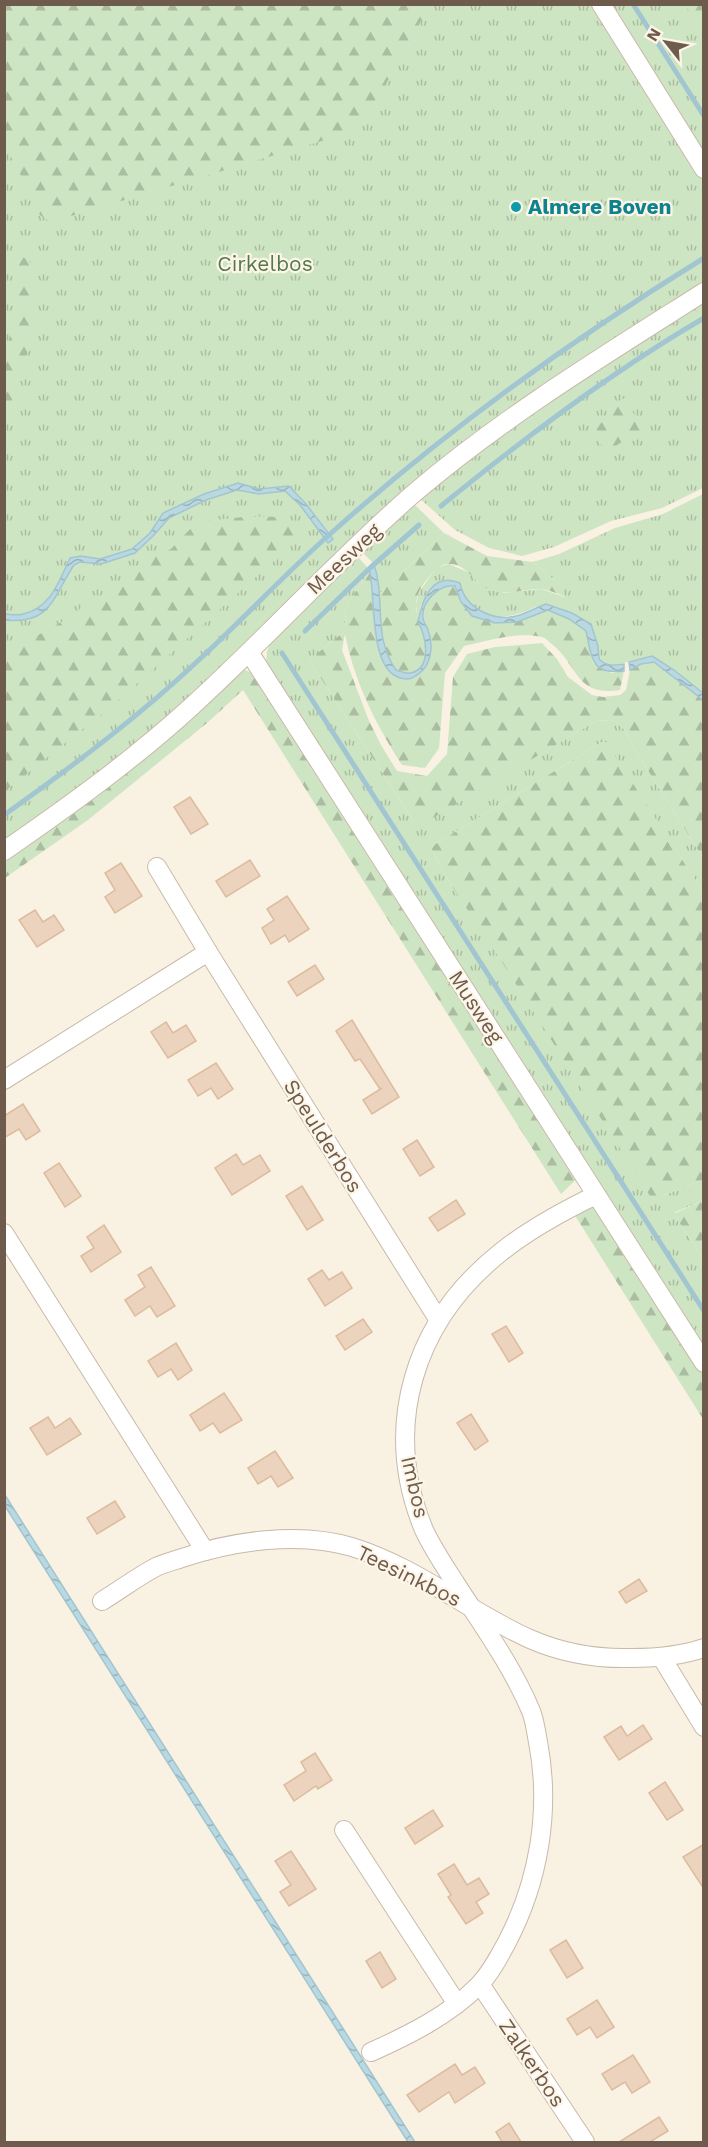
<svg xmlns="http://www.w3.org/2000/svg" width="708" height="2147" viewBox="0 0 708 2147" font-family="'Work Sans',sans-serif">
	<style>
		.grass { fill: url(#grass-tufts) }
		.forest { fill: url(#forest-firs) }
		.water { fill: url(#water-waves); stroke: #a1c6d1; stroke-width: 1.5 }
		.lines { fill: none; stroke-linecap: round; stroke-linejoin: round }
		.stream { stroke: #a1c6d1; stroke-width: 5 }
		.building { fill: #ecd3bd; stroke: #ddbb9f; stroke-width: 1.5 }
		.minor-casing { stroke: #c9baaa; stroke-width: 20 }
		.minor { stroke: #fff; stroke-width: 18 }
		.culture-dot { fill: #0f9aa8; stroke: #fdf6e8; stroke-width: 2 }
		.labels { text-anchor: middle; stroke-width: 4.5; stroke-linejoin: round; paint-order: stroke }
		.culture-label { font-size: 21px; font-weight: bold; fill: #0d838f; stroke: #fdf6e8; text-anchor: start }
		.park-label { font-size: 21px; fill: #537948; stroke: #fdf6e8 }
		.street-label { font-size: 21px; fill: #6f5b4b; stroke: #fdf6e8 }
	</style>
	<defs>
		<pattern id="grass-tufts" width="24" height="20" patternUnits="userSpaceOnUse" patternTransform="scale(1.5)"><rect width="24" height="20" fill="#cee5c3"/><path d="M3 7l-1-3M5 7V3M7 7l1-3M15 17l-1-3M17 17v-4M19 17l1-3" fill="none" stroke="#abbda0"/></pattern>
		<pattern id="forest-firs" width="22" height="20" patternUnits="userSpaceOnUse" patternTransform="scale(1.5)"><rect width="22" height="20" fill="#cee5c3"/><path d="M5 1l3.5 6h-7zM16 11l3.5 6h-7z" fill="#abbda0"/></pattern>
		<pattern id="water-waves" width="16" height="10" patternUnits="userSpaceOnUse" patternTransform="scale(1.5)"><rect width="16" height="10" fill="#b9d8e1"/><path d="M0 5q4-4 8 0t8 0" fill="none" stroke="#9bb2b8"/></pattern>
	</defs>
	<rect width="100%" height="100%" fill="#f9f2e2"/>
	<g class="grass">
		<path d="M5,5H703V290L485,431L177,711L68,800L5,844Z"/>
		<path d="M703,303V488L662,508L611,521L554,547L522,556L489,548L455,530L418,497L522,419Z"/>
		<path d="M703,494V693L674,670L638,659L612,666L604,664L599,659L598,646L591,624L535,607C506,622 479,621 462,591L421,605L418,622L416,604L419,592L436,568L449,564L470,573L478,582L504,593L541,589L565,597L553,579L533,562L559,554L615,528L663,514Z"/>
		<path d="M412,502L444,533L379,594L375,565L361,551Z"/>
		<path d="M356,555L370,570L346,606L345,631L309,660L411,817L421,824L596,721L613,720L625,730L632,745L703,858V892L605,742H602L434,845L431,848L446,877L661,1196L703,1180V1201L675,1212V1216L703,1258V1346L266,665L267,651L274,637Z"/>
	</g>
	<g class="forest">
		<path d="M4,5L5,4L430,5C412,35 373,119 345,134L51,222L41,216L35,209L27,187L5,146Z"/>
		<path d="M685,5H703V34Z"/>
		<path d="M18,256L29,259C44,301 26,377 5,415V357L13,321L14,291L11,264Z"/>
		<path d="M623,398L644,428L606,452L593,432Z"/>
		<path d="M243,517C271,517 283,512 303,535L112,706L5,791V645L22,644L67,619L88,602L106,594L147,560L171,549L197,522Z"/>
		<path d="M444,533L487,556L533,562L553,579L566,597C558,594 548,589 539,589C524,589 510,595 494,591C477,588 467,562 448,564C439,565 434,571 429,577C422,585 416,595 416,605C416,616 420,622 424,631C429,643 427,672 409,673C405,674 400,671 396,670C380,646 381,622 379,594Z"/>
		<path d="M370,570L376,639L392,674L413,678L427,665C427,655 431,642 429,632C428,627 424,623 423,619C420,602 440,584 455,586L457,593L472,616L495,623H506L548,610L569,619L586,631L593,662L611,673L624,671L620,690C576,697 579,667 553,645C549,642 546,638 542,637C517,631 488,641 464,646L445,673L439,748L425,768L402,765C376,725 354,681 345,634L342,650L369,721L381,745L397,771L427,776L447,754L453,677L467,654L495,647L542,643L557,659L568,677L592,695L603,697L620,695L626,690L630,670L641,664L654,662L703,700V858L632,745L625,730L613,720L596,721L421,825L411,817L309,660L345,631L346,606Z"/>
		<path d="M245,670L257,675L579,1177L561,1194L243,690L207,723L88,820L5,878L4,857L237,673Z"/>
		<path d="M602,742H606L703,892V1180L661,1196H650L502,962L446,877L431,848L434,845Z"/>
		<path d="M703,1201H704L703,1258L675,1216V1213Z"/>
		<path d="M598,1206L703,1373V1419L574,1214Z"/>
	</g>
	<g class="water">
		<path d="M238,483L259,489L289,486L306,504L333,539L328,543L300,505L285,491L259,494L237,490L206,500L169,518L153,536L135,553L101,564L80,562L74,565C53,596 52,625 5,620V614C10,614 18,616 23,614C51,608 59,581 70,558L81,556L100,559L132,549L150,533L163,513L204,494Z"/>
		<path d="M374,564C386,600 372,636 396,670C400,671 406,674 410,673C433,669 426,635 418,622C422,601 431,571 460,583C465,609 495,623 520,615C529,612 537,607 546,604L572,613L591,624L598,646L599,659C607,667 614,665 624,664V671C591,675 592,658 586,631L569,619L548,610L517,622L495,623L472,616L461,602L455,586C440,584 421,601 423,618C423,622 427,626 428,630C433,643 432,660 423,670C419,674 413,679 407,679C366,678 377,595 369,569Z"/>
		<path d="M652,656L674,670L703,693V700L654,662L641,664L630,670L629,662Z"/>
		<path d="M5,1495L415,2142H408L5,1506Z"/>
	</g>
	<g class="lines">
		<g class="stream">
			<path d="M633,4L704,116"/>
			<path d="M441,506C524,438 611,372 704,318"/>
			<path d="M305,631L371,567L419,525"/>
			<path d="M282,653L704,1311"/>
			<path d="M4,815C73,766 141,715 202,657C245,617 285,574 329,535C445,431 571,340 704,258"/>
		</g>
	</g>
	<g class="building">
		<path d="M190,797L208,824L191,834L174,807Z"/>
		<path d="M250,860L260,876L226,897L216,881Z"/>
		<path d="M121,863L142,896L115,913L105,897L115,890L105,873Z"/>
		<path d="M287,896L309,929L289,942L285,935L271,944L262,928L274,920L267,909Z"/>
		<path d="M35,910L43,922L54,915L64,930L37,947L19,920Z"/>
		<path d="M315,965L324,979L297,996L288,982Z"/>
		<path d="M352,1020L399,1097L372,1114L363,1100L382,1088L380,1089L360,1059L355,1061L336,1031Z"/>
		<path d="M166,1022L173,1033L186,1025L196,1041L168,1058L151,1032Z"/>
		<path d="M216,1063L233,1089L218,1099L211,1088L198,1096L188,1080Z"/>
		<path d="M23,1104L40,1131L26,1140L19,1129L4,1138V1116Z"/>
		<path d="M417,1140L434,1167L420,1176L403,1149Z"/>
		<path d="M236,1154L243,1165L260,1155L270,1171L232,1195L215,1168Z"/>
		<path d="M59,1163L81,1196L65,1207L44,1173Z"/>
		<path d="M302,1186L323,1220L307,1230L286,1196Z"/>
		<path d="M456,1200L465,1214L438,1231L429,1218Z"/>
		<path d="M104,1225L121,1252L91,1272L81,1256L94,1248L87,1237Z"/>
		<path d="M151,1267L175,1306L157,1317L150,1306L135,1316L125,1300L145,1287L138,1275Z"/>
		<path d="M322,1270L329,1280L342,1272L352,1288L325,1306L308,1279Z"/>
		<path d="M363,1319L372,1332L345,1350L336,1336Z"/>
		<path d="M506,1326L523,1353L509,1362L492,1334Z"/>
		<path d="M176,1343L192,1370L178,1380L171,1369L158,1377L148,1361Z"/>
		<path d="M224,1393L242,1420L220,1433L213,1423L200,1431L190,1415Z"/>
		<path d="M471,1414L488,1441L475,1450L457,1423Z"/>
		<path d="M48,1417L55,1428L70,1418L81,1434L47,1455L30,1428Z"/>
		<path d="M275,1451L293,1478L278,1487L271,1476L258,1484L248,1468Z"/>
		<path d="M115,1501L125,1517L97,1534L87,1518Z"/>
		<path d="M639,1579L647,1591L626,1603L619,1592Z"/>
		<path d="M643,1725L652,1739L619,1760L604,1737L621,1726L627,1736Z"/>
		<path d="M315,1753L332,1780L318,1789L316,1786L294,1801L284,1785L306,1771L301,1762Z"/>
		<path d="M665,1782L683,1810L667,1820L649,1793Z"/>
		<path d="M433,1810L443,1826L415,1844L405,1828Z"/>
		<path d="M704,1844V1889L683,1857Z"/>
		<path d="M291,1851L316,1889L289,1906L280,1892L291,1885L275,1861Z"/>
		<path d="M454,1864L467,1885L479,1878L489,1894L476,1902L483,1913L466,1924L448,1897L451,1895L438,1874Z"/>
		<path d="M566,1940L583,1968L567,1978L550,1950Z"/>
		<path d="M380,1952L396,1979L382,1988L366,1961Z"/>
		<path d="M597,2000L614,2027L597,2038L590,2027L577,2035L567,2019Z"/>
		<path d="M633,2055L650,2082L632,2093L625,2082L612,2090L602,2074Z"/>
		<path d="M455,2064L462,2075L475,2067L485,2083L455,2103L449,2092L419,2112L407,2095Z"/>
		<path d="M659,2117L668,2131L650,2142H619Z"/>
		<path d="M509,2123L521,2142H502L496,2132Z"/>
	</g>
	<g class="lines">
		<g class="minor-casing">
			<g id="minor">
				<path d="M601,4L704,169"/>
				<path d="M249,652L704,1363"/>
				<path d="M4,851C69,806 133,760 191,707C267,638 336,561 413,494C503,417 605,355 704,292"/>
				<path d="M157,867L208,952"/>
				<path d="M4,1080L208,952L438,1319"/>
				<path d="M4,1233L205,1551"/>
				<path d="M102,1601C120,1590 137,1577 156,1567C164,1563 173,1561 182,1558C233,1541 299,1531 352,1547C417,1567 469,1612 530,1639C562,1653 598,1659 632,1658C657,1658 680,1656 704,1648"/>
				<path d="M662,1658L704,1727"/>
				<path d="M344,1830L457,2004"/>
				<path d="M480,1984L585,2142"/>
				<path d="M371,2052C409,2035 449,2015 478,1986C490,1974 499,1957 507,1942C539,1881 551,1810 538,1742C536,1732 535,1721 531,1711C512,1666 483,1626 456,1584C445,1567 433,1549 424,1530C381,1426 414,1321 501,1252C531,1228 563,1211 596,1195"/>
			</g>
		</g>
		<use href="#minor" class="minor"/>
	</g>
	<circle class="culture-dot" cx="516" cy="207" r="6"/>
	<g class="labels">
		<g class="culture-label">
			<text x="528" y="214">Almere Boven</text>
		</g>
		<g class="park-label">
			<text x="265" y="271">Cirkelbos</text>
		</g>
		<g class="street-label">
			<text transform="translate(344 559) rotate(-43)" y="7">Meesweg</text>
			<text transform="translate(476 1007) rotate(57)" y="7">Musweg</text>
			<text transform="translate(323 1136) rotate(58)" y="7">Speulderbos</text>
			<text transform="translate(415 1487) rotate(77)" y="7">Imbos</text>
			<text transform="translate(409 1576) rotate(26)" y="7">Teesinkbos</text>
			<text transform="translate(532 2063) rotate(56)" y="7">Zalkerbos</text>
		</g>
	</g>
	<rect width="708" height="2147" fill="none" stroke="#6f5b4b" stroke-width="12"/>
	<g transform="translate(666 42) rotate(301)" stroke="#fdf6e8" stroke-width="4.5" paint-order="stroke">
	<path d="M0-4.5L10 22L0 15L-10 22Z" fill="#6f5b4b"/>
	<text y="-9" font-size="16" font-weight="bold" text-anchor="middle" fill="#6f5b4b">N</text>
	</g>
</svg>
